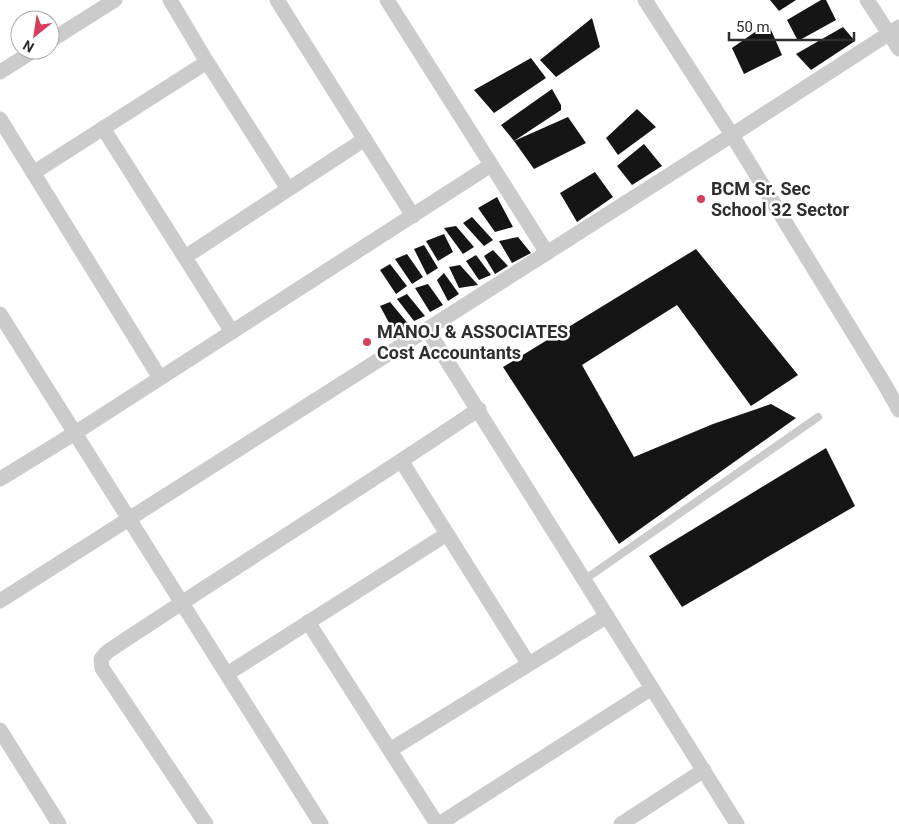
<svg xmlns="http://www.w3.org/2000/svg" width="899" height="824" viewBox="0 0 899 824" font-family="Roboto,sans-serif">
	<style>
		.building { fill: #151515 }
		.lines { fill: none; stroke-linecap: round; stroke-linejoin: round }
		.service { stroke: #cbcbcb; stroke-width: 8 }
		.minor { stroke: #cbcbcb; stroke-width: 15 }
		.poi-dot { fill: #d4405c; stroke: #fff; stroke-width: 2 }
		.labels { text-anchor: middle; stroke-width: 5; stroke-linejoin: round; paint-order: stroke }
		.poi-label { font-size: 18px; font-weight: bold; fill: #2e2e2e; stroke: #fff; text-anchor: start }
	</style>
	<rect width="100%" height="100%" fill="#fff"/>
	<g class="building">
		<path d="M770,0H796L779,11Z"/>
		<path d="M821,0H826L836,20L798,41L787,20Z"/>
		<path d="M592,18L600,47L556,77L540,60Z"/>
		<path d="M768,23L782,55L744,74L732,48Z"/>
		<path d="M843,27L855,41L811,70L796,54Z"/>
		<path d="M531,58L546,78L494,113L474,90Z"/>
		<path d="M552,89L561,105V110L514,141L501,125Z"/>
		<path d="M637,109L656,127L618,155L606,138Z"/>
		<path d="M568,117L586,143L534,169L514,141Z"/>
		<path d="M644,144L662,166L632,185L617,166Z"/>
		<path d="M595,172L613,197L577,222L560,193Z"/>
		<path d="M497,197L513,227L495,232L478,208Z"/>
		<path d="M472,217L493,240L484,246L463,223Z"/>
		<path d="M456,226L474,247L463,254L444,228Z"/>
		<path d="M444,234L453,252L438,261L426,241Z"/>
		<path d="M518,237L531,253L512,263L499,241Z"/>
		<path d="M424,245L438,268L427,275L414,249Z"/>
		<path d="M696,249L798,375L751,406L677,305L582,365L634,457L713,424L771,404L796,418L619,544L503,367Z"/>
		<path d="M493,250L508,266L495,274L484,256Z"/>
		<path d="M407,254L423,277L412,284L395,259Z"/>
		<path d="M476,255L491,275L479,280L466,261Z"/>
		<path d="M390,264L407,286L396,294L380,270Z"/>
		<path d="M460,265L478,285L459,288L449,267Z"/>
		<path d="M444,273L459,294L448,301L437,280Z"/>
		<path d="M428,284L443,305L430,312L415,288Z"/>
		<path d="M407,294L425,316L414,321L397,299Z"/>
		<path d="M390,302L410,326L394,332L380,306Z"/>
		<path d="M826,448L855,506L682,607L649,556Z"/>
	</g>
	<g class="lines">
		<path class="service" d="M584,580L818,417"/>
		<g class="minor">
			<path d="M170,0L207,62L288,189"/>
			<path d="M277,0L413,216"/>
			<path d="M387,0L547,253"/>
			<path d="M645,0L732,135L885,385L899,410"/>
			<path d="M867,0L899,49"/>
			<path d="M50,41L115,0"/>
			<path d="M0,72L35,50"/>
			<path d="M0,119L160,378"/>
			<path d="M103,128L232,332"/>
			<path d="M33,173L207,62"/>
			<path d="M185,257L365,139"/>
			<path d="M0,314L321,824"/>
			<path d="M427,329L737,824"/>
			<path d="M402,462L528,663"/>
			<path d="M0,479L75,433L491,165"/>
			<path d="M0,601L732,135L899,27"/>
			<path d="M308,622L437,824"/>
			<path d="M227,674L447,534"/>
			<path d="M0,730L59,824"/>
			<path d="M390,750L607,616"/>
			<path d="M206,824L102,668L101,659L107,652C230,570 356,492 479,409"/>
			<path d="M439,824L652,688"/>
			<path d="M621,824L704,770"/>
		</g>
	</g>
	<g class="poi-dot">
		<circle cx="701" cy="199" r="5"/>
		<circle cx="367" cy="342" r="5"/>
	</g>
	<g class="labels">
		<g class="poi-label">
			<text x="711" y="195">BCM Sr. Sec<tspan x="711" dy="21">School 32 Sector</tspan></text>
			<text x="377" y="338">MANOJ &amp; ASSOCIATES<tspan x="377" dy="21">Cost Accountants</tspan></text>
		</g>
	</g>
	<g transform="translate(35 35) rotate(210)"><circle r="24" fill="#ffffff" stroke="#ababab"/>
	<path d="M0-4L9 19L0 12L-9 19Z" fill="#d4405c"/>
	<text y="-8" font-size="14" font-weight="bold" text-anchor="middle" fill="#2e2e2e">N</text>
	</g>
	<path d="M729 32v8h125v-8" fill="none" stroke="#2e2e2e" stroke-width="2.5"/>
	<text x="736" y="32" font-size="15" fill="#2e2e2e" stroke="#ffffff" stroke-width="4" paint-order="stroke">50 m</text>
</svg>
